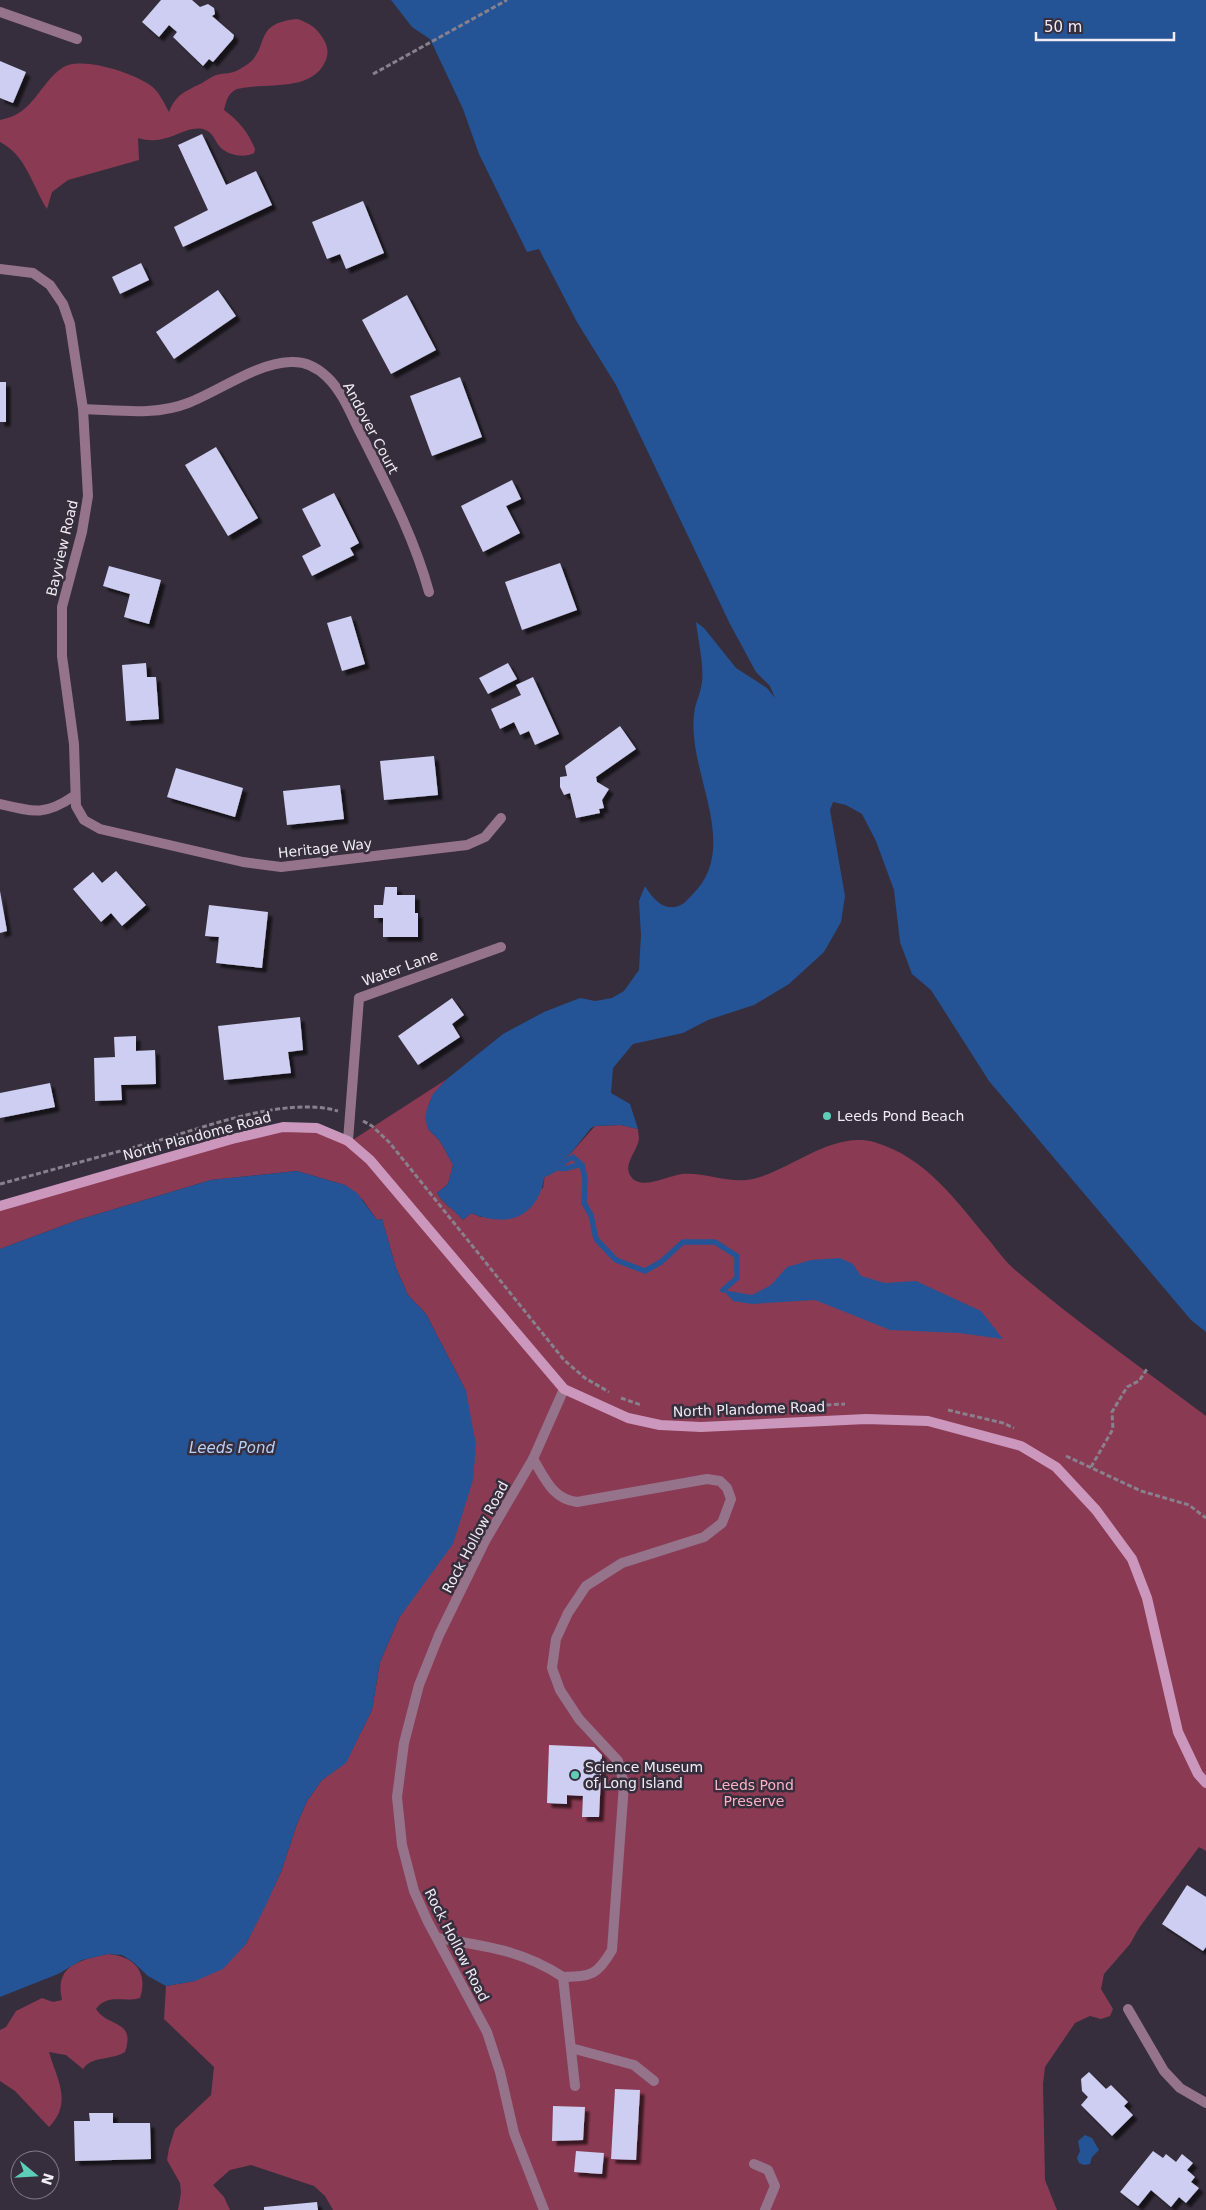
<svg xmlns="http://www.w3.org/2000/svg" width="1206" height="2210" viewBox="0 0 1206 2210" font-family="'DejaVu Sans',sans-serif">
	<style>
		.green { fill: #8b3a53 }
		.water { fill: #255496 }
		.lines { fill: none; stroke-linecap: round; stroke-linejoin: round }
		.stream { stroke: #255496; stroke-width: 5.5 }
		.building { fill: #cdcef1; filter: url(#shadow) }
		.path { stroke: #88818d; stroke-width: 3; stroke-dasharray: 5 2.5; stroke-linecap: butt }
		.lane { stroke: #94738b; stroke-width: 10 }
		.street { stroke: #94738b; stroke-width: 10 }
		.secondary { stroke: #cc97bd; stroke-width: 10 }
		.poi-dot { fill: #5eceb8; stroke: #362e3c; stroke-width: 2 }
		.labels { text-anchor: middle; stroke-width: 5; stroke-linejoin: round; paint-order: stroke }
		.street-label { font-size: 14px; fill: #f0ebf4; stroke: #362e3c }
		.poi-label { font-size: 14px; fill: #f0ebf4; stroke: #362e3c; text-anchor: start }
		.park-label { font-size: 14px; fill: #fdb2c4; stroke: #362e3c }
		.water-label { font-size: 15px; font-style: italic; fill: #b6d0f6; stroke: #362e3c }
	</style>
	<defs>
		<filter id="shadow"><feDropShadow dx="4.5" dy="4.5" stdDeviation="1" flood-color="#0009"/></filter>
	</defs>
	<rect width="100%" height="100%" fill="#362e3c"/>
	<g class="green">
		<path d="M298,19C308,23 314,26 320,34C327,43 330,52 325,62C313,89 275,84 250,87C245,88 238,88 235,90C227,95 226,102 224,110C239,121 248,132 255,149L254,153C245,158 230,156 221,148C214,141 214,132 203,129C183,125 168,147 138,138L139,160L68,180L52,192L47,209C32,185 26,155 0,142V120C34,114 38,85 62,68C80,55 133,73 150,85C159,91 164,103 169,112C176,94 186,91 202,83C207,80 211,77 216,75C230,72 231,75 245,66C272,49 250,23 298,19Z"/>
		<path d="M447,1079C429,1098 426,1103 428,1129L440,1141L453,1165L448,1184L437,1193C445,1206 453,1208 463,1220L471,1213L481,1217L543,1188L545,1174L571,1153L595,1126L621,1125L638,1129C638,1133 640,1139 638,1143C635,1153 624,1165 630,1175C639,1192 667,1176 682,1174C705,1172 729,1184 753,1179C791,1170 832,1131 874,1142C926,1157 956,1201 989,1240C997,1250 1005,1261 1014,1269C1075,1321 1142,1368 1206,1416V1851L1199,1847L1139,1928L1130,1944L1104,1974L1101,1989L1113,2009L1110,2016L1101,2019L1090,2016L1075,2023L1045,2067L1043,2084L1045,2180L1057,2210H333L325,2196L314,2186L251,2165L230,2170L213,2185L224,2197L230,2210H178L181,2193L180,2183L167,2160L169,2148L175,2129L211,2095L214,2067L164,2019L166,1986L195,1981L246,1944L281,1872L297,1824L307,1801L322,1780L346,1762L372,1710L380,1662L399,1618L420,1586L466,1391L426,1314L408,1295L396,1268L382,1219L377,1220L363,1200L345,1185L297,1171L211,1180L78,1220L0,1249V1206L283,1127L317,1128L351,1141Z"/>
		<path d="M108,1954C133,1956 149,1971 140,1998C124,2003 108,1993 96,2009C108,2028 136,2019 125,2052C110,2061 93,2055 83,2069L66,2055L49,2052C57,2080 73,2102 49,2127L15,2091L0,2081V2030L6,2027L16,2011L42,1998L53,2002L62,2000C54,1965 80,1960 108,1954Z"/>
	</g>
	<g class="water">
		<path d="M391,0H1206V1332L1191,1320L989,1081L931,990L912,974L900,942L894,890L876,841L862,814L846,805L833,802L830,810L845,896L841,922L824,952L789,984L754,1005L708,1020L683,1033L633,1044L613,1068L611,1093L630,1104L638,1129L621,1125L595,1126L591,1128L571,1153L545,1174C539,1216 510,1229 471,1213L463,1220C453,1208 445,1206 437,1193L448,1184L453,1165L440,1141L428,1129L425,1118L427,1109L433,1094L447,1079L503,1034L544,1012L580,998L595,1001L612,998L624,991L639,970L641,935L639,901L645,886C651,896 661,909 674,907C683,906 686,901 692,895C744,844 683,768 695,708C697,700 701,691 702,682C704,663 698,641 696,622L704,628L736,668L767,688L775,698L770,686L756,672L730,624L616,385L577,322L539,249L527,252L479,154L463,109L430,39L412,27Z"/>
		<path d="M297,1171L345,1185L357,1193L377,1220L382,1219L396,1268L408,1295L426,1314L466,1391L476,1445L473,1480L453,1544L399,1618L380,1662L372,1710L346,1763L322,1780L307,1801L297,1824L281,1872L265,1907L246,1944L223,1969L195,1981L166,1986L148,1976L133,1962L122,1955L108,1954L82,1960L58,1974L0,1997V1249L78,1220L211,1180Z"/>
		<path d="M840,1258L853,1264L861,1276L885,1283L916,1281L981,1311L1003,1339L959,1333L890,1330L815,1300L752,1304L733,1301L723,1290L752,1295L771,1285L787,1267L811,1260Z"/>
		<path d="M1085,2135L1092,2138L1099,2150L1092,2157L1090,2164L1084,2165L1079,2163L1077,2158L1080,2151L1078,2141Z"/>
	</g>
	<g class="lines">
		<g class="stream">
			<path d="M558,1168C567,1171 573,1164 582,1165"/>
			<path d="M545,1174C556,1170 562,1162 573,1157L582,1165L585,1179L584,1203L591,1215L596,1239L616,1260L645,1271L661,1262L683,1242H715L737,1256V1278L723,1290"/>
		</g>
	</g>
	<g class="building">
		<path d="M161,0H192L200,7L208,4L214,8L215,14L212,16L234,35L233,39L213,62L209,59L203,66L173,37L177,32L169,25L159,37L142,22Z"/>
		<path d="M0,61L26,72L13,103L0,98Z"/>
		<path d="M202,134L226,185L256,171L272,205L183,247L174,227L208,210L178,145Z"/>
		<path d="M363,201L384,253L346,269L340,254L327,259L312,222Z"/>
		<path d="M141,263L149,280L120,294L112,277Z"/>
		<path d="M218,290L236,316L174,359L156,332Z"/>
		<path d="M407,295L436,350L391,374L362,320Z"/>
		<path d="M460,377L482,437L432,456L410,396Z"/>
		<rect x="0" y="382" width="6" height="40"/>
		<path d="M216,447L258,518L228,536L185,465Z"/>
		<path d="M512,480L521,499L506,506L520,533L483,552L461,506Z"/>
		<path d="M334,493L359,543L350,548L354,555L312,576L302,556L321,546L302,509Z"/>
		<path d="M560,563L577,610L522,630L505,582Z"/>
		<path d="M109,566L161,580L149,624L124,617L130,594L103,586Z"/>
		<path d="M351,616L365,664L342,671L327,623Z"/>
		<path d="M146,663L147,677H156L159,719L126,721L122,665Z"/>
		<path d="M508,663L517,679L488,694L479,678Z"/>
		<path d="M533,677L559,734L535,745L529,731L520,735L514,722L500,729L491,709L521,695L516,685Z"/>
		<path d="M620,726L636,749L596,777L597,782L609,789L602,800L604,808L599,809L600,813L576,818L570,793L564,795L560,787V777L567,776L565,766Z"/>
		<path d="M434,756L438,795L384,800L380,761Z"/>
		<path d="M176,768L243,788L235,817L167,797Z"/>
		<path d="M340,785L344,819L287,825L283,791Z"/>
		<path d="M116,871L146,905L122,926L111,913L101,922L73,889L93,872L102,883Z"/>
		<path d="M385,887H397V895H415V913H418V937H383V918H374V905H383Z"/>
		<path d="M0,891L7,931L0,933Z"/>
		<path d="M209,905L268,912L262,968L216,963L219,937L205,936Z"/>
		<path d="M452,998L464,1015L452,1024L460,1037L418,1065L398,1036Z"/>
		<path d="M300,1017L303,1050L288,1052L291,1073L224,1080L218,1026Z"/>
		<path d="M136,1036V1051L155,1050L156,1084L121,1085L122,1100L95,1101L94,1058L115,1057L114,1037Z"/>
		<path d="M50,1083L55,1107L0,1118V1093Z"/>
		<path d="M549,1745L594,1747L602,1755L599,1817H582L583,1796L567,1795V1804L547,1803Z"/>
		<path d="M1187,1885L1206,1897V1947L1203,1951L1162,1924Z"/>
		<path d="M1089,2072L1106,2089L1111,2085L1128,2102L1124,2106L1133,2115L1112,2136L1081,2105L1088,2097L1082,2091L1081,2079Z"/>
		<path d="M615,2089L640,2090L636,2160L611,2159Z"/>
		<path d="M553,2106L585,2107L583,2140L552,2141Z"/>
		<path d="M89,2113H113V2123H150L151,2159L75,2161L74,2121H90Z"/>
		<path d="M576,2151L604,2153L602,2174L574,2172Z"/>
		<path d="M1153,2151L1163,2158L1166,2154L1176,2162L1182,2154L1193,2163L1187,2170L1195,2177L1191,2182L1199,2188L1186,2203L1179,2197L1171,2207L1151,2190L1138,2206L1120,2192Z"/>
		<path d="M317,2202L318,2210H264V2207Z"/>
	</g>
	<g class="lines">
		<g class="path">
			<path d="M373,74L507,0"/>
			<path d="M363,1121L372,1126L389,1142L564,1360L585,1378L609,1392"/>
			<path d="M0,1184C52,1170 105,1155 157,1141C208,1126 287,1096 338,1111"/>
			<path d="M621,1398L641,1405"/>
			<path d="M729,1410L845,1404"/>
			<path d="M948,1410L1003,1423L1014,1428"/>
			<path d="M1066,1456L1141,1491L1189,1505L1206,1518"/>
			<path d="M1091,1467L1113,1429L1112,1412L1127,1387L1139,1381L1147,1369"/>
		</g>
		<g class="lane">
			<path d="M533,1459C545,1478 552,1499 577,1502L707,1479L720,1481L727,1488L731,1499L722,1523L704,1537L622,1563L586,1586L568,1613L556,1639L552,1668L560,1690L579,1719L618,1761L624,1784L612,1950C597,1976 591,1976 563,1977"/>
			<path d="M438,1938C485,1946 522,1950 563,1977L575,2086"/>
			<path d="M571,2048L634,2065L654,2081"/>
			<path d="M754,2164L768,2170L775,2186L765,2210"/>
		</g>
		<g class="street">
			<path d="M0,12L77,39"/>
			<path d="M0,269L33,273L50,285L63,304L70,324L83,409L88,496L82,532L62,607V656L74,744L76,806L84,820L100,829L243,862L281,867L467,845L485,837L501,818"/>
			<path d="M83,409C118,410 155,416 188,403C219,391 257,363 290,362C304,361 317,367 327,377C343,392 352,417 362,436C388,488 414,537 429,592"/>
			<path d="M0,804C33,812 45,816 74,796"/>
			<path d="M348,1141L359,998L501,947"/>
			<path d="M1128,2009L1164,2071L1180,2088L1206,2103"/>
			<path d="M544,2210L514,2133L500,2072L487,2032L428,1922L414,1891L402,1845L397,1797L404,1743L419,1685L439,1635L485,1541L533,1459L564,1389"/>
		</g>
		<path class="secondary" d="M0,1206L232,1139L283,1127L317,1128L348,1141L370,1160L564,1389L628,1418L660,1425L701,1427L866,1419L928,1421L1021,1446L1056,1467L1096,1510L1132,1559L1147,1598L1178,1732L1198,1774L1206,1783"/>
	</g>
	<g class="poi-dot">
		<circle cx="827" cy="1116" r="5"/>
		<circle cx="575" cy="1775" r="5"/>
	</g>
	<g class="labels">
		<g class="street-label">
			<text transform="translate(371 428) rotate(62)" y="5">Andover Court</text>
			<text transform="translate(62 548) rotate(-77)" y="5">Bayview Road</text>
			<text transform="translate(325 848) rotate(-6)" y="5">Heritage Way</text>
			<text transform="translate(400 968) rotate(-20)" y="5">Water Lane</text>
			<text transform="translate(197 1136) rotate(-15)" y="5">North Plandome Road</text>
			<text transform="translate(749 1409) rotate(-2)" y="5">North Plandome Road</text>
			<text transform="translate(475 1537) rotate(-62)" y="5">Rock Hollow Road</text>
			<text transform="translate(457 1945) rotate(63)" y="5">Rock Hollow Road</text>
		</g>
		<g class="poi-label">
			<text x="837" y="1121">Leeds Pond Beach</text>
			<text x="585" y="1772">Science Museum<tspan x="585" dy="16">of Long Island</tspan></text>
		</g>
		<g class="park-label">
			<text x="754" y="1790">Leeds Pond<tspan x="754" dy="16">Preserve</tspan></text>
		</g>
		<g class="water-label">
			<text x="232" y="1453">Leeds Pond</text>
		</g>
	</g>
	<g transform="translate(35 2175) rotate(108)"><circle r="24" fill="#362e3c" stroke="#807a86"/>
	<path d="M0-4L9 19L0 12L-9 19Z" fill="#5eceb8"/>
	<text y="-8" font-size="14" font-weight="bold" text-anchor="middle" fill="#f0ebf4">N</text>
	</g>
	<path d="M1036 32v8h138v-8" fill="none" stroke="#f0ebf4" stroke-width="2.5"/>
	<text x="1044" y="32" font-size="15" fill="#f0ebf4" stroke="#362e3c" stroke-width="4" paint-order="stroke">50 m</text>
</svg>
